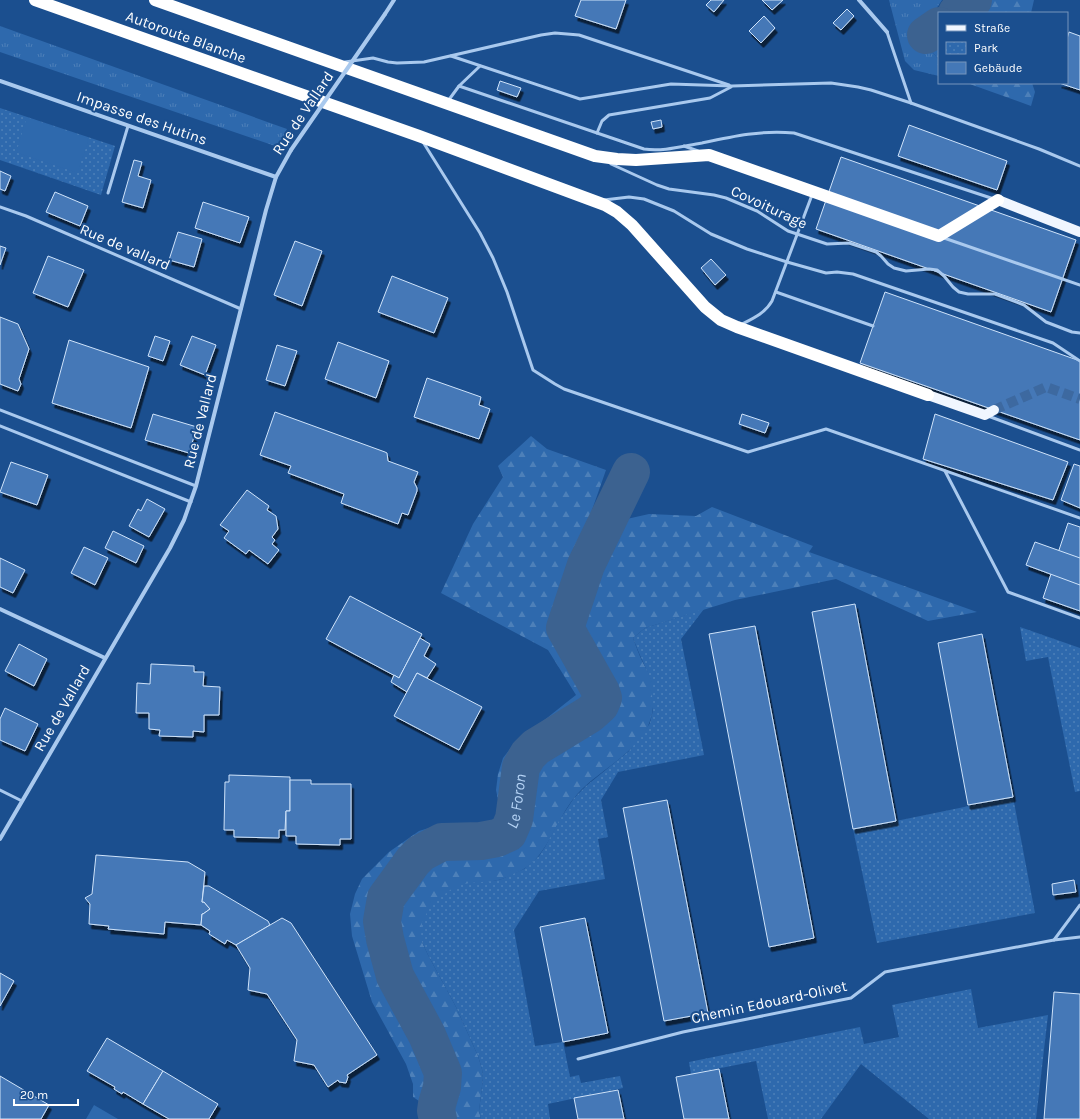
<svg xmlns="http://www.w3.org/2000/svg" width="1080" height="1119" viewBox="0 0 1080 1119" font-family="Karla,sans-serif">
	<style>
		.grass { fill: url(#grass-tufts) }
		.forest { fill: url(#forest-firs) }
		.park { fill: url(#park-dots) }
		.pitch { fill: #2e69ad }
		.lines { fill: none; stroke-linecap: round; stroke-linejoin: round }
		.river { stroke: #3c6290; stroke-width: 38 }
		.building { fill: #4478b7; stroke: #cfe3fa; filter: url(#shadow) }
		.primary-tunnel { stroke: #3d69a0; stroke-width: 10; stroke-dasharray: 10 5; stroke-linecap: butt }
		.service { stroke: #a9c9ee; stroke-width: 3 }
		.minor { stroke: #a9c9ee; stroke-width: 4 }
		.primary { stroke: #f0f6ff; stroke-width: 10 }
		.motorway { stroke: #fff; stroke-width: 12 }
		.minor-bridge { stroke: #a9c9ee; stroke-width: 4 }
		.labels { text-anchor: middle; stroke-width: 4; stroke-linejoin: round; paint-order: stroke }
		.street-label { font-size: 15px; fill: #fff; stroke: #1b4f8f }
		.water-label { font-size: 16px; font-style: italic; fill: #b5d3f5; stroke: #1b4f8f }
	</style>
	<defs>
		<pattern id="grass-tufts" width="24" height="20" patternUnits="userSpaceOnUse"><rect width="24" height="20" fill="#2e69ad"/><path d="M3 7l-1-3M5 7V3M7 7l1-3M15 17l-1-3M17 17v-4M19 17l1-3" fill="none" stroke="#4d80b9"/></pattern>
		<pattern id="forest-firs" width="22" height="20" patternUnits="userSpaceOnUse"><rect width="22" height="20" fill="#2e69ad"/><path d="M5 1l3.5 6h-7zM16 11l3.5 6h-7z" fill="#4d80b9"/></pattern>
		<pattern id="park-dots" width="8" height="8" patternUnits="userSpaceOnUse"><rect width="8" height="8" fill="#2e69ad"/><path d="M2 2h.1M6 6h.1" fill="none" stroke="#4d80b9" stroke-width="1.8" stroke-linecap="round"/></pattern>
		<filter id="shadow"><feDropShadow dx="2.5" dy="4.5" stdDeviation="0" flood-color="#0009"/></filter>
	</defs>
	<rect width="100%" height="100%" fill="#1b4f8f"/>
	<g class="grass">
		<path d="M889,0H942L920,33L930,49L939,60V76L914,70L905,61Z"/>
		<path d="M0,26L287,129L278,147L0,52Z"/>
	</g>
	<g class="forest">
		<path d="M948,0H1034L1031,13H952Z"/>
		<path d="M939,36V60L930,49L936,38Z"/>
		<path d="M967,83H1032L1035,92L1031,106Z"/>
		<path d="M531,436L547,449L606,470L554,619V625L592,693V698L591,701L533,743L516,757L507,774L504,794L506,813L503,826L499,831L480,836L459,833L442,836L429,841L411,852L400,864L381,891L374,912V922L379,954L387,984L431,1069C433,1081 430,1094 425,1105L413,1097V1084L406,1064L372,1002L352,936L350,914L355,894L362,879L389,852L419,831L432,827H479L495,822L499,817L500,809L496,790L498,774L503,758L513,745L567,702L576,695L548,650L441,593L473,524L503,477L498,466Z"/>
		<path d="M712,507L813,546L809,552L977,612L928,621L836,579L735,600L645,628L633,638C636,646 639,655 643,663C646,668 649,674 651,679C655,690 654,710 650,721C640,753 594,772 574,798C558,818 551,844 533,862C522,872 507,878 493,881L422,942L428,955L456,1007L478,1056L482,1069L483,1078L479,1111L481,1119H447V1111L455,1081L414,1001L391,941L392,918L394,905L398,897L410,879L422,863L428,858L442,852L491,846L514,838L521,831L524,820L531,768L534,758L542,750L549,746L592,725L603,714L609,705L612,697L609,683L573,627L612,529L618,521L649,514L696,516Z"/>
	</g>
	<g class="park">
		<path d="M0,108L115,146L101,195L0,160Z"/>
		<path d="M704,609L681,639L704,755L618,772L601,800L608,837L598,839L605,879L539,891L514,930L535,1046L563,1042L570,1077L579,1075L581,1083L620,1076L623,1088L548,1104L550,1119H481L479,1111L483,1078L482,1069L478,1056L456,1007L428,955L422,942L421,935L422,922L430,907L442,896L453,888L460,885L469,883L493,881L502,879L524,869L531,863L539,856L545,847L560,819L574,798L586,786L629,751L642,735L650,723L653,710L651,680L639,653L633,638L645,628Z"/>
		<path d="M1020,627L1080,648V791L1075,792L1048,657L1026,661Z"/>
		<path d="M1013,797L1035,913L877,943L853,829L896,821Z"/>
		<path d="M971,989L978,1028L1048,1015L1036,1119H929L861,1064L821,1119H768L756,1061L691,1074L689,1062L860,1027L864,1044L899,1037L892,1005Z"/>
	</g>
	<g class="pitch">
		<path d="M29,118L87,138L88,142L78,170L75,172L18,153L17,150L26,120Z"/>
		<path d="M94,1105L118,1119H86Z"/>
	</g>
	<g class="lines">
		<g class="river">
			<path d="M957,13L965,7L973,0"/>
			<path d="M926,35L939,26"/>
			<path id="s1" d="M438,1119L436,1111L437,1104L442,1087L443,1073L427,1035L395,976L385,939L382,921L386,898L413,861L421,853L442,842L481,841L497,838L508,833L514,819L521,767L528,755L536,747L590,714L600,705L603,698L601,692L565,628L586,565L631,472"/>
		</g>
	</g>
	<g class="building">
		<path d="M581,0H626L616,29L575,16Z"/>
		<path d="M711,0H724L714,12L706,5Z"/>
		<path d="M762,0H783L772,10Z"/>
		<path d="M847,9L854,16L841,30L833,23Z"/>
		<path d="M764,16L775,28L761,43L749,31Z"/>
		<path d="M1069,32L1080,36V90L1059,83H1067V39Z"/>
		<path d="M500,81L521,88L517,97L497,90Z"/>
		<path d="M661,120L662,127L653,129L651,122Z"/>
		<path d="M909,125L1007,161L997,190L898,156Z"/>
		<path d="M841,157L1076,240L1051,312L816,229Z"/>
		<path d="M134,160L142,162L138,176L151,180L143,208L122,202Z"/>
		<path d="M0,171L11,176L5,191L0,189Z"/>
		<path d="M55,192L88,206L80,226L46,212Z"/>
		<path d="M203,202L249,217L240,243L195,228Z"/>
		<path d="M178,232L202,239L194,267L169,260Z"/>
		<path d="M295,241L322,251L302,306L274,295Z"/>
		<path d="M0,246L6,248L0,265Z"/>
		<path d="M48,256L84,270L68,307L33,293Z"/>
		<path d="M711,259L726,275L715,285L701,268Z"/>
		<path d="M392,276L448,298L434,333L378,312Z"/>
		<path d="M885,292L1080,361V440L860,363Z"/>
		<path d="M0,317L18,324L29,349L19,379L21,384L18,391L0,384Z"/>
		<path d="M155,336L170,341L163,361L148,356Z"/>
		<path d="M192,336L216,345L205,375L180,365Z"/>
		<path d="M69,340L149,367L131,428L52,403Z"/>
		<path d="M338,342L389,361L376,398L325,379Z"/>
		<path d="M277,345L297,351L285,386L266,380Z"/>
		<path d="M427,378L481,397L479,405L490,409L479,439L414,417Z"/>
		<path d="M275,412L385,452L387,453L388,461L418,472L414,482L417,488V491L408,515L402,513L398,524L341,503L344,494L288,473L291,466L260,455Z"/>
		<path d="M153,414L197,427L189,453L145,440Z"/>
		<path d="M742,414L769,423L765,433L739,424Z"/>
		<path d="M935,414L1068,462L1053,500L923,459Z"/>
		<path d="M11,462L48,475L37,505L0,492Z"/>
		<path d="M1074,464L1080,466V508L1061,500Z"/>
		<path d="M247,490L269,506L267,510L276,516L278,529L272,537L275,540L272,544L279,550L268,564L249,550L246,554L224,538L229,531L220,525Z"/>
		<path d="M147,499L165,509L149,537L129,526L138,509L141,511Z"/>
		<path d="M1068,523L1080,527V611L1043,598Z"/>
		<path d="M113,531L144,546L136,563L105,548Z"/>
		<path d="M1035,542L1080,558V585L1026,565Z"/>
		<path d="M84,547L108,558L95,585L71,573Z"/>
		<path d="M0,558L25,570L13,593L0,587Z"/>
		<path d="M350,596L422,634L399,678L326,639Z"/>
		<path d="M855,604L896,821L853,829L812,612Z"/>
		<path d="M755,626L814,938L769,947L709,634Z"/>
		<path d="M982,634L1013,797L968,805L938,643Z"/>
		<path d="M420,638L430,644L424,656L436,664L427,678L417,673L407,692L391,682L394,675L399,678Z"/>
		<path d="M19,644L47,659L34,686L5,671Z"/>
		<path d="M151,664L194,666V672H204L203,686L220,687L219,715H204V732L193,731V737L159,736L160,730L149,729V713H136L137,683L150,684Z"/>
		<path d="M417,673L482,707L459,750L394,716Z"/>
		<path d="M5,708L38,724L25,751L0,740V719Z"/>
		<path d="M229,775L290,777V811H286L285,830H279V838L234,837V830H224L225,782H229Z"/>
		<path d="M290,780H311V784H351V839H340V845L296,844V836H286V811H290Z"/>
		<path d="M667,800L708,1013L664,1021L623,808Z"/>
		<path d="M96,855L188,862L205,872L202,902H204L210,909L203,914H202L201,925L165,922L164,934L108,929L109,926L89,924L90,904L85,898L92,894Z"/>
		<path d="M1074,880L1076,892L1053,895L1052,884Z"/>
		<path d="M204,886H209L268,921L270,925L236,945L227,940L225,944L209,934L210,931L201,925L202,914H203L210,909L204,902H202Z"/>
		<path d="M282,918L291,923L377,1055L347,1075L348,1077L346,1083L339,1082L338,1080L328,1087L314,1065L294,1061L297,1040L267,994L248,990L250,968L236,945Z"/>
		<path d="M585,918L608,1033L563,1042L540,927Z"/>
		<path d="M0,973L14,981L0,1006Z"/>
		<path d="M1054,992L1080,994V1119H1044Z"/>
		<path d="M107,1038L163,1071L143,1104L123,1092L122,1094L114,1089L115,1087L87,1071Z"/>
		<path d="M719,1069L729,1119H684L676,1077Z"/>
		<path d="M163,1071L218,1104L209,1119H169L143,1104Z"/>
		<path d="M0,1076L49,1105L41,1119H0Z"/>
		<path d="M618,1090L624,1119H578L574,1098Z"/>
	</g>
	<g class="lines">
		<path class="primary-tunnel" d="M994,410L1046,387L1080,399"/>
		<g class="service">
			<path d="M887,32L911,103"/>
			<path d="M451,56L580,99L671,84L732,86L831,83L858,87L871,90L911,103L1039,149L1080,166"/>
			<path d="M345,62L373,58L388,62L397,63L424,62L541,35L555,33L579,35L729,85"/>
			<path d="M459,86L480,66"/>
			<path d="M448,101L459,86L644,149C663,152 683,146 702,143C734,136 761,130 794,133L994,199"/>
			<path d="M597,133L602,121L609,115L710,98L731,87"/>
			<path d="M423,142L480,233L493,258L507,292L533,370L555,384L564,389L748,452L826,429L1080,518"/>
			<path d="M684,146L698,151"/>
			<path d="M611,164L657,185L669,189L714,195L726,198L757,211L788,231L827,244L849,243L876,252L881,256L888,264L894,268L906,271L929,269L937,270L944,276L953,287L959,292L968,294H995L1024,305L1046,322L1072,332L1080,333"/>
			<path d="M108,193L128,126"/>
			<path d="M604,200L629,197L644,199L674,211L711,234L747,249L787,262L826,273L837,272L853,274L1053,343L1080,361"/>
			<path d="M0,207L26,216L241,309"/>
			<path d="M944,238L1080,285"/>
			<path d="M776,292L873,326"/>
			<path d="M742,324C754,318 765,313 772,301L812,195"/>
			<path d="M0,410L196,486"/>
			<path d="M988,416L1080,450"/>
			<path d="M0,426L191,502"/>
			<path d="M945,471L1008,592L1080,618"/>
			<path d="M0,790L22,801"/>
			<path d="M1054,940L1080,905"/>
			<path d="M578,1059L683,1032L851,998L885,972L1054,940L1080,937"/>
		</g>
		<g class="minor">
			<path d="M859,0L887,32"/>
			<path d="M385,14L394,0"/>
			<path d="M0,81L276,177"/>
			<path d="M0,609L105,658"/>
			<path d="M0,839L170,548L184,520L196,486L266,210L276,177L291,150"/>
		</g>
		<g class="primary">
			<path d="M998,200L1080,232"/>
			<path d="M928,395L985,415L994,410"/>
		</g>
		<g class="motorway">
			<path d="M35,0L419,136L605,205L617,212L632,225L705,307L721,320L737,327L928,395"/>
			<path d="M155,0L595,156L617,159L636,160L709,155L939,236L998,200"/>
		</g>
		<path class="minor-bridge" d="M291,150L385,14"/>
	</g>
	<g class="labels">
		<g class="street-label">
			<text transform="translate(186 37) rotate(20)" y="5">Autoroute Blanche</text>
			<text transform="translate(303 113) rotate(-56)" y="5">Rue de Vallard</text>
			<text transform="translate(142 118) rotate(19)" y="5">Impasse des Hutins</text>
			<text transform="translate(769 207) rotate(25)" y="5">Covoiturage</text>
			<text transform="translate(125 247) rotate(23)" y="5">Rue de vallard</text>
			<text transform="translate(200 421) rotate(-76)" y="5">Rue de Vallard</text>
			<text transform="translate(62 708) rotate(-60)" y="5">Rue de Vallard</text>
			<text transform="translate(769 1002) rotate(-12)" y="5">Chemin Edouard-Olivet</text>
		</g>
		<g class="water-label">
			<text dy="6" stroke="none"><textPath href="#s1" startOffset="417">Le Foron</textPath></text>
		</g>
	</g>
	<rect x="938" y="12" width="130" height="72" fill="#1b4f8f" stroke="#7695bc"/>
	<rect x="946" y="25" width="20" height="6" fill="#f0f6ff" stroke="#7695bc"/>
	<text x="974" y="32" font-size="12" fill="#ffffff">Straße</text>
	<rect x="946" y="42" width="20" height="12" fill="url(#park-dots)" stroke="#7695bc"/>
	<text x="974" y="52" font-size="12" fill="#ffffff">Park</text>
	<rect x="946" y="62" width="20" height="12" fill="#4478b7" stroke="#7695bc"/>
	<text x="974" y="72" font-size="12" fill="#ffffff">Gebäude</text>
	<path d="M14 1099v6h64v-6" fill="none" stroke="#ffffff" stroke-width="2"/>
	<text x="20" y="1099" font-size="12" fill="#ffffff" stroke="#1b4f8f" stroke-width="3" paint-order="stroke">20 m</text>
</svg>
